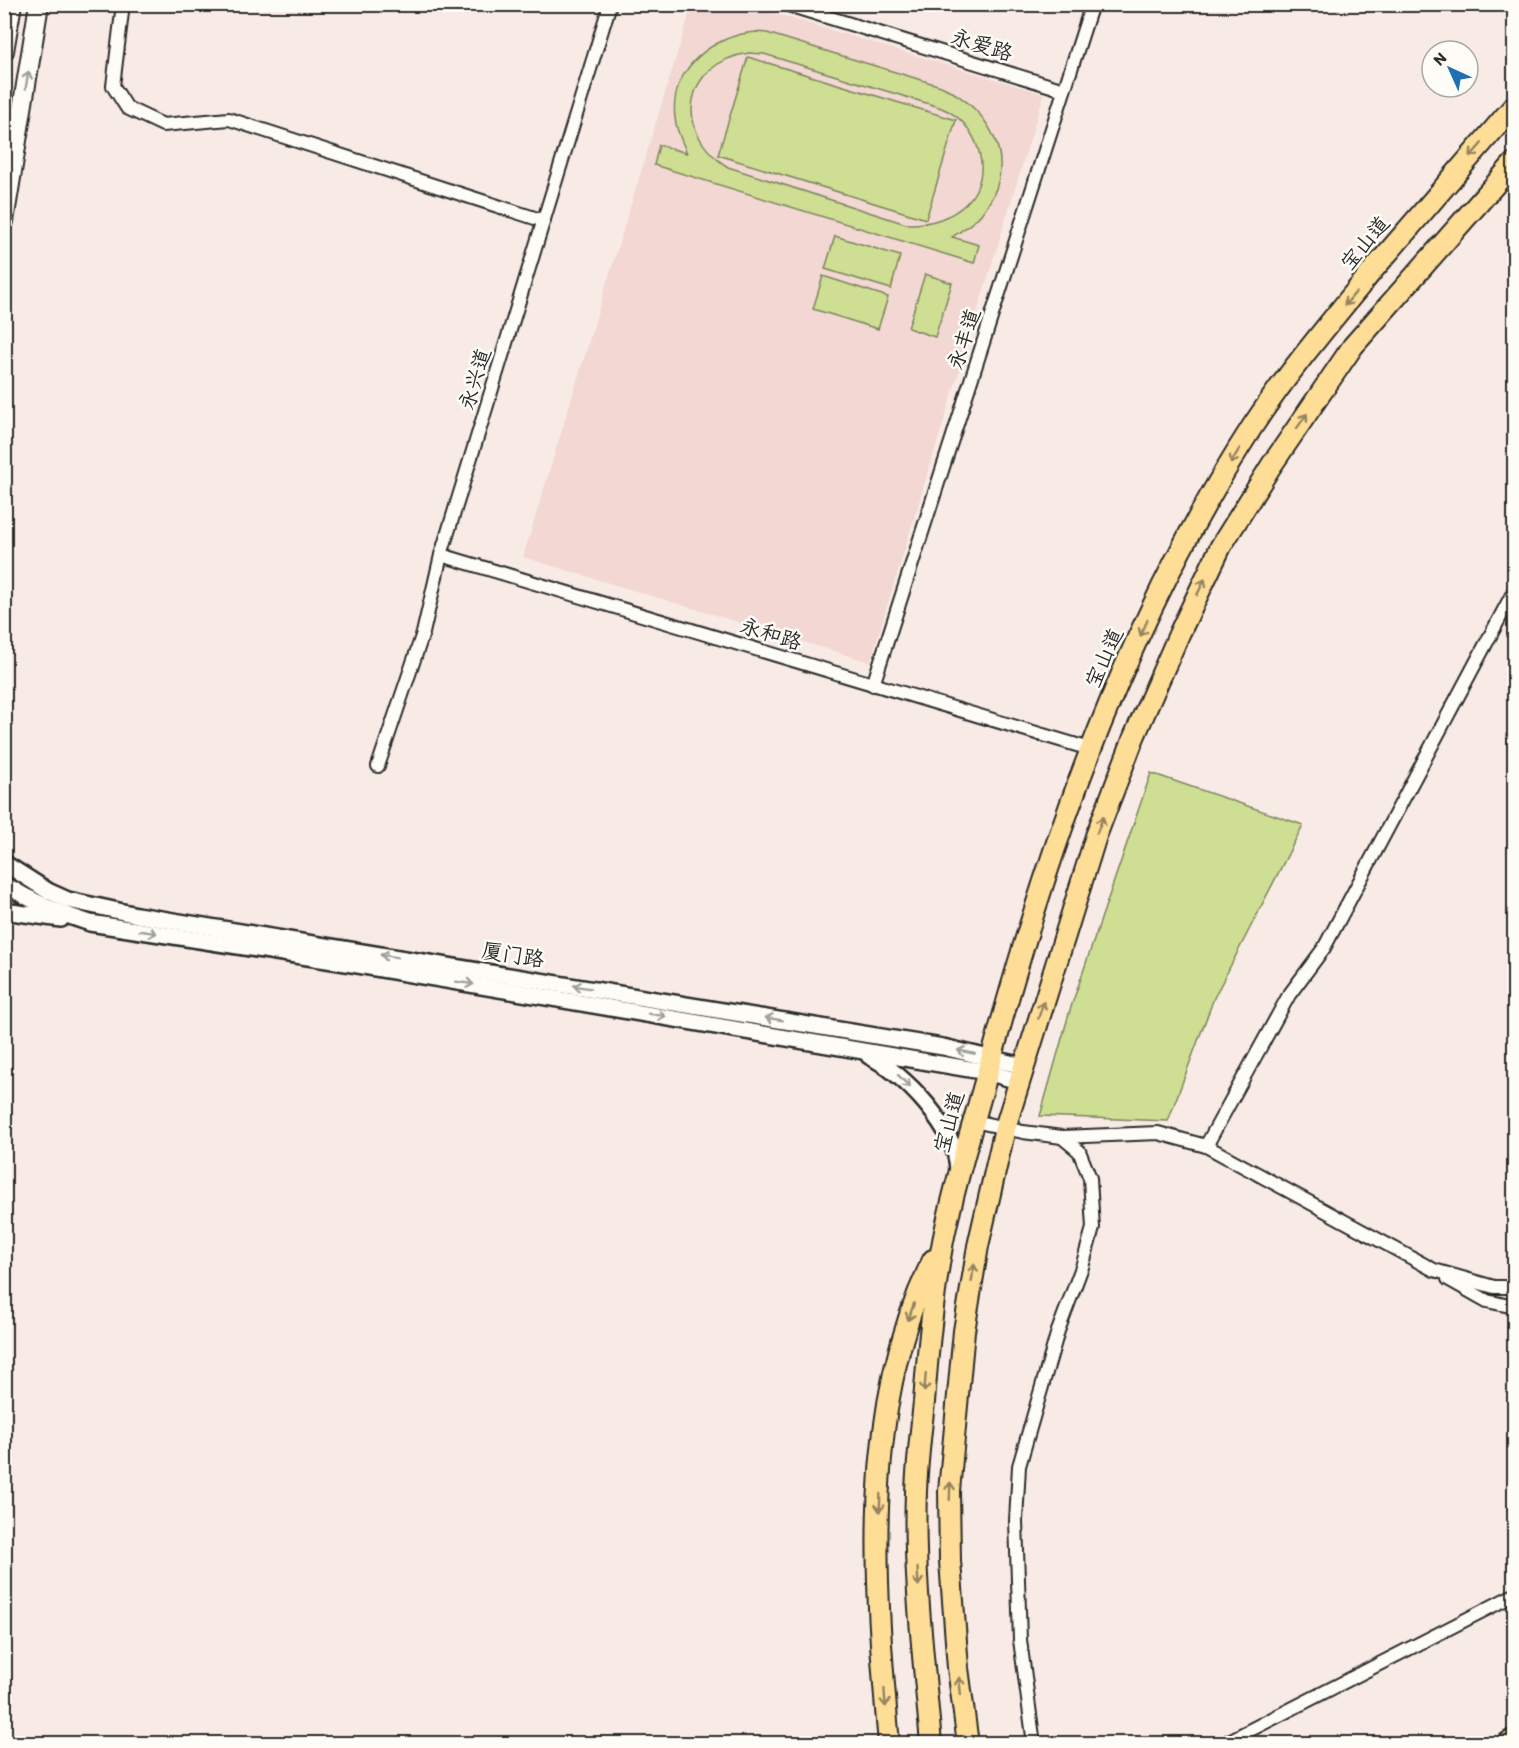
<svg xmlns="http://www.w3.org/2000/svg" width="1519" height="1748" viewBox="0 0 1519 1748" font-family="Itim,'LXGW WenKai TC',sans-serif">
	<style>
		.built { fill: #f2d7d2 }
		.green { fill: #cede92; stroke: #7c845e; stroke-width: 1.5; fill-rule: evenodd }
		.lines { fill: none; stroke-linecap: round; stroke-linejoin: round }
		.minor-casing { stroke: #2b2b2b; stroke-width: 16 }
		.tertiary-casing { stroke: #2b2b2b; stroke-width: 20 }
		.secondary-casing { stroke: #2b2b2b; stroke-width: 22 }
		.primary-casing { stroke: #2b2b2b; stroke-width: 24 }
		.trunk-casing { stroke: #2b2b2b; stroke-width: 26 }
		.minor { stroke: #fdfcf7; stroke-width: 12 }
		.tertiary { stroke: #fdfcf7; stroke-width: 15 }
		.secondary { stroke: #fdfcf7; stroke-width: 18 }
		.primary { stroke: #fedd96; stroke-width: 20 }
		.trunk { stroke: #fedd96; stroke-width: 21 }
		.oneway { stroke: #9e9e9b }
		.oneway2 { stroke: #948460 }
		.labels { text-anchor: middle; stroke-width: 5; stroke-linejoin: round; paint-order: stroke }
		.street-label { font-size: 21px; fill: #2b2b2b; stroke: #fdfcf7 }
	</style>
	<rect width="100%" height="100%" fill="#f8ebe6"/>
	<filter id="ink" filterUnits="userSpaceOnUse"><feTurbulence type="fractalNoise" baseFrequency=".0167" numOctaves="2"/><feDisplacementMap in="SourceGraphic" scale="12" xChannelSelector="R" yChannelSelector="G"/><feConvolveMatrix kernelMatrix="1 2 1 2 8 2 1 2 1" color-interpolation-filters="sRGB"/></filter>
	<g filter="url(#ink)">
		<path class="built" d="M692,5H747L1044,94L870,662L523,557Z"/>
		<g class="green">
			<path d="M756,32L767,33L941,86C992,109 1022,166 981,214C973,224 962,230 952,237L979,245L974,263L654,165L659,145L687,153C682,142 676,130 675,118C669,70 712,35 756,32ZM749,53L764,54L936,106C955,112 968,124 976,143C996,193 954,226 906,224L728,167C673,133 682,63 749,53Z"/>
			<path d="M748,57L956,120L926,219L718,155Z"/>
			<path d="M835,236L900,256L891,289L825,269Z"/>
			<path d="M925,274L952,283L935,337L908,328Z"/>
			<path d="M823,276L888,297L878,329L813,309Z"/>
			<path d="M1151,773L1303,825L1214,998L1168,1121L1040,1116L1070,1010Z"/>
		</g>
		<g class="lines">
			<g class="minor-casing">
				<g id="minor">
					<path d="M123,4L113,86L127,108L163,125L229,119L544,221"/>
					<path d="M785,4L1064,90"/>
					<path d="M441,555L1090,749"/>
					<path d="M873,685L1092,4"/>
					<path d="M378,766L423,633L441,555L610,4"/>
					<path d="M974,1121L1023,1132L1062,1137L1158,1133L1206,1146L1434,1270L1494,1287H1514"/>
					<path d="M1206,1146L1289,995L1324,948L1514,591"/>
					<path d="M1448,1279L1487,1301L1514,1307"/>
					<path d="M1034,1744L1020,1640L1016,1521L1019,1466L1058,1331L1082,1267L1093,1228L1090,1178L1079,1151L1062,1137"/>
					<path d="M1223,1744L1514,1595"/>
				</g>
			</g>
			<g class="tertiary-casing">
				<g id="tertiary">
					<path d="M4,863L48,891L68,900L137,915L943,1047L1023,1066"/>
					<path d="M4,884C31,901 60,914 90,923L346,963L987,1072L1018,1081"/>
					<path d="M4,911L61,919"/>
					<path d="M869,1056C904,1073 957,1129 958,1170"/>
				</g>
			</g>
			<g class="secondary-casing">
				<g id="secondary">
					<path d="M4,51L12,4"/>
					<path d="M4,221L39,4"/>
				</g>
			</g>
			<g class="primary-casing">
				<g id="primary">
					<path d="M889,1744C875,1586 860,1406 933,1260"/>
					<path d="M931,1744C924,1660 913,1575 916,1492C917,1462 921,1432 924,1402C928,1348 933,1294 943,1241C956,1176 977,1113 994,1049C1053,832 1130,617 1252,427C1288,372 1331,321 1373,270C1420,215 1467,160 1514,106"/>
					<path d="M968,1744L958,1668L950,1561L949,1491L964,1331L978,1246L1005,1128L1096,836L1134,737L1180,632L1221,546L1271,466L1353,346L1514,163"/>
				</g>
			</g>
			<g class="trunk-casing">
				<path id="trunk" d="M1508,1744L1514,1740"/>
			</g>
			<use href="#minor" class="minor"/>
			<use href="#tertiary" class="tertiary"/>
			<use href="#secondary" class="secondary"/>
			<use href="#primary" class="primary"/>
			<use href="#trunk" class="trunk"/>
		</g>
		<defs><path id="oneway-shaft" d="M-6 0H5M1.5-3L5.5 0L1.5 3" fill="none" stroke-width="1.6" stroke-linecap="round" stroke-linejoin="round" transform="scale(1.5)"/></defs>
		<g class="oneway">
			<use href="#oneway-shaft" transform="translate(27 80) rotate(-81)"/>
			<use href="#oneway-shaft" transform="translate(148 932) rotate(9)"/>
			<use href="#oneway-shaft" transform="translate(389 956) rotate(-171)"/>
			<use href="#oneway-shaft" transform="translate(465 983) rotate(9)"/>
			<use href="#oneway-shaft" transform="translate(582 987) rotate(-171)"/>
			<use href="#oneway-shaft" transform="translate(657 1015) rotate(9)"/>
			<use href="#oneway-shaft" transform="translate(774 1019) rotate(-171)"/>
			<use href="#oneway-shaft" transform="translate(966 1052) rotate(-168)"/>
			<use href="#oneway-shaft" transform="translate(904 1081) rotate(45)"/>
		</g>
		<g class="oneway2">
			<use href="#oneway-shaft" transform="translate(1476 150) rotate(131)"/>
			<use href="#oneway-shaft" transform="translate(1350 299) rotate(130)"/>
			<use href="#oneway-shaft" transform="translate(1302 421) rotate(-55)"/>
			<use href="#oneway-shaft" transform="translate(1235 456) rotate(121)"/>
			<use href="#oneway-shaft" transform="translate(1201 587) rotate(-64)"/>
			<use href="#oneway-shaft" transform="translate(1144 628) rotate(114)"/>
			<use href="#oneway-shaft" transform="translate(1100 825) rotate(-69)"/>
			<use href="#oneway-shaft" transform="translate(1041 1010) rotate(-72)"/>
			<use href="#oneway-shaft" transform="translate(973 1273) rotate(-81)"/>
			<use href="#oneway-shaft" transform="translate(911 1312) rotate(109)"/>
			<use href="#oneway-shaft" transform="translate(925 1383) rotate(95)"/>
			<use href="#oneway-shaft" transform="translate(950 1491) rotate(-88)"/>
			<use href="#oneway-shaft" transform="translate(880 1503) rotate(92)"/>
			<use href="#oneway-shaft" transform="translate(918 1577) rotate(87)"/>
			<use href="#oneway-shaft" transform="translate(960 1686) rotate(-96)"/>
			<use href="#oneway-shaft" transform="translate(885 1698) rotate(86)"/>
		</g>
	</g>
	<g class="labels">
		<g class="street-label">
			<text transform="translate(982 45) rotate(17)" y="7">永爱路</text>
			<text transform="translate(1365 243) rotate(-50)" y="7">宝山道</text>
			<text transform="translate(964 339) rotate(-72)" y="7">永丰道</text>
			<text transform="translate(475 379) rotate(-73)" y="7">永兴道</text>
			<text transform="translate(771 634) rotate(17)" y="7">永和路</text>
			<text transform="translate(1104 658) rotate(-66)" y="7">宝山道</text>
			<text transform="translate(513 955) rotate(9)" y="7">厦门路</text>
			<text transform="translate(949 1122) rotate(-75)" y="7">宝山道</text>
		</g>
	</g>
	<rect width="1519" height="1748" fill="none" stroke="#fdfcf7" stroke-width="24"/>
	<rect x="12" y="12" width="1495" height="1724" fill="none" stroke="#2b2b2b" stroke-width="2" filter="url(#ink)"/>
	<g transform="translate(1450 69) rotate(315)"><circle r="28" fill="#fdfcf7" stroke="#a9a8a5" stroke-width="1.5"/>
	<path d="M0-4.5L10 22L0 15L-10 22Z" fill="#1f6fb2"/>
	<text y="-9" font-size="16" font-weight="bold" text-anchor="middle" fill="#2b2b2b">N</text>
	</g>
</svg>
